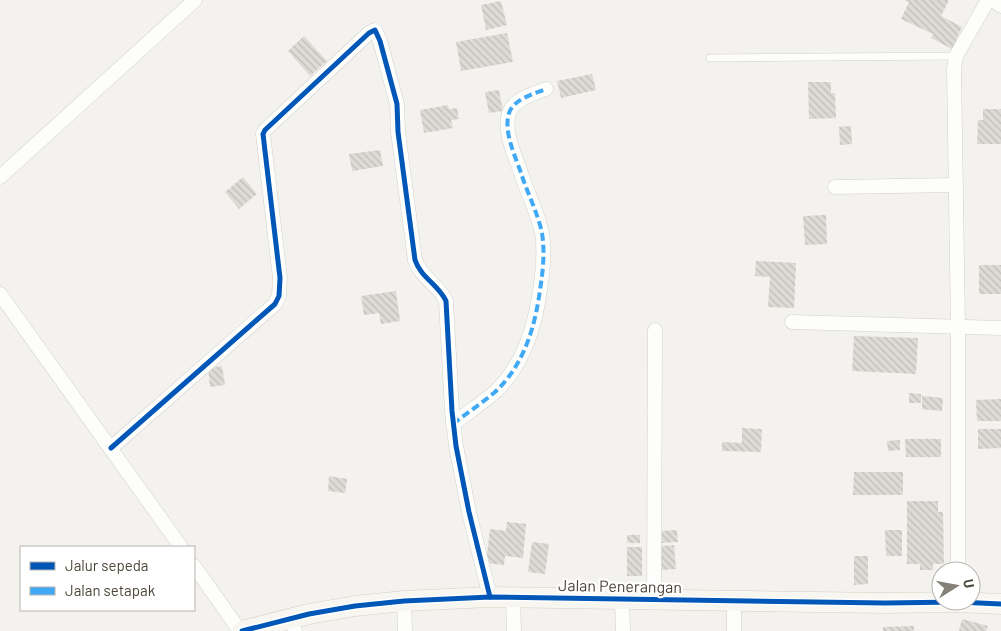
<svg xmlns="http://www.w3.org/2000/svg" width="1001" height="631" viewBox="0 0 1001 631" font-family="Barlow,sans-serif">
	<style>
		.building { fill: url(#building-back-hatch) }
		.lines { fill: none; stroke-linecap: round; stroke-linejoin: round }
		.lane-casing { stroke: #d2d0cb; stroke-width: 8 }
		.street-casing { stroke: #d2d0cb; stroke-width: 15 }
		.secondary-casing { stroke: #d3cfc5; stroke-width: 21 }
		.lane { stroke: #fdfdfc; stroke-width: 7 }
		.street { stroke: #fdfdfc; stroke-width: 14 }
		.secondary { stroke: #f7f6f1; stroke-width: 20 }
		.quiet { stroke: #3fa9f5; stroke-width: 4; stroke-dasharray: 8 4; stroke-linecap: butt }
		.cycleway-casing { stroke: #fff; stroke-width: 8 }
		.cycleway { stroke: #0057b8; stroke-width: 5 }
		.labels { text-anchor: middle; stroke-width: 4.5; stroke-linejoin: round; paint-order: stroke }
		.street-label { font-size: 16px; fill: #4b4439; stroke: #fff }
	</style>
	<defs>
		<pattern id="building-back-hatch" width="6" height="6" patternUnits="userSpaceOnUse" patternTransform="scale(1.25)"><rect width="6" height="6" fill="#dedbd6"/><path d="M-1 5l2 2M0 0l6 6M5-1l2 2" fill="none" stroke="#c0bdb8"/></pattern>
	</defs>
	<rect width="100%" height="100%" fill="#f4f2ee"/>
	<g class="building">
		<path d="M904,0H949L941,16L962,27L952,49L931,38L933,34L901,19L909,2Z"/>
		<path d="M501,1L507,25L486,30L481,5Z"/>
		<path d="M507,33L513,62L461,71L456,42Z"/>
		<path d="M304,36L327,61L310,76L288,51Z"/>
		<path d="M592,74L596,90L561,98L557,81Z"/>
		<path d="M808,82H831V93H835L836,118L809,119Z"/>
		<path d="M499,90L503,111L489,113L485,92Z"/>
		<path d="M448,105L449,109L457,108L459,119L451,120L453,128L424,133L420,110Z"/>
		<path d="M983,109H1001V144H977L978,120H983Z"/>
		<path d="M851,126L852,144L840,145L839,127Z"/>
		<path d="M380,150L383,166L352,171L349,154Z"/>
		<path d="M243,177L257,194L239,209L225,192Z"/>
		<path d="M826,215L827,244L805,245L803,216Z"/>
		<path d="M756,261L796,263L794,308L768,307L770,277L755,276Z"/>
		<rect x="979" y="265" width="22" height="29"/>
		<path d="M396,291L400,321L381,324L379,313L364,315L361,296Z"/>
		<path d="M854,336L918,338L916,374L852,371Z"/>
		<path d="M222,366L225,385L210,387L208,368Z"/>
		<path d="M909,393L921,394V403H909Z"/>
		<path d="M922,396L943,398L942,411L922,409Z"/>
		<path d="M1001,399V421H977L976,400Z"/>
		<path d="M742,428L762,429L761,452L722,451V442L742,443Z"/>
		<path d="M978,429H1001V448L978,449Z"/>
		<path d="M905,439H941V457H906Z"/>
		<path d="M900,440V450L888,451L887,441Z"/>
		<path d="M854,472H903V495H853Z"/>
		<path d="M329,476L347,479L345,493L328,491Z"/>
		<path d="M907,501H938V512H943L944,564H933V570H920V564H907Z"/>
		<path d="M507,522L526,524L523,558L505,556L504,565L486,563L490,529L506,531Z"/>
		<path d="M677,530L678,542L662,543L661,531Z"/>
		<path d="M885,530H902V556H886Z"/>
		<rect x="627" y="535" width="13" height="8"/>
		<path d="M532,542L549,544L545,574L528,572Z"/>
		<path d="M674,545L676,569L662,570L660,546Z"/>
		<rect x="627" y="547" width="15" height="29"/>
		<path d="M854,556H868V584L854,585Z"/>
		<path d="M962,619L988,626L986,631H959Z"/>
		<path d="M914,626V631H883V627Z"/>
	</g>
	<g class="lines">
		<g class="lane-casing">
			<path id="lane" d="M710,58L956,56"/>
		</g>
		<g class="street-casing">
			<g id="street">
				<path d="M993,0L1001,6"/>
				<path d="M0,177L195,0"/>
				<path d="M835,187L956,185"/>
				<path d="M0,294L181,547"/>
				<path d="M792,322L1001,328"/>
				<path d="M453,424C467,413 482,403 495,392C524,365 535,327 540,290C543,271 545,252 542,233C538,214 528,194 522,176C516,157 503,133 509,113C514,99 533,94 546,89"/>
				<path d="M111,448L275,304L279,296L280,278L263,134L265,130L369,33L375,30L380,41L397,104L398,132L415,260C421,278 439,285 446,301L452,411L456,446L469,512L490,597"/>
				<path d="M194,566L240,631"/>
				<path d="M958,571V327L954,69L956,56L988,0"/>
				<path d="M513,597L514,631"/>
				<path d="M622,598L623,631"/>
				<path d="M654,600L655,330"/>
				<path d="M404,601L405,631"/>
				<path d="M292,618L295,631"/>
				<path d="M734,631V601"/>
			</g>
		</g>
		<g class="secondary-casing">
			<path id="secondary" d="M242,631L309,614L355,606L404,601L490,597L885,603L958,602L1001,604"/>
		</g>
		<use href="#lane" class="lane"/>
		<use href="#street" class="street"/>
		<use href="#secondary" class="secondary"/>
		<path class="quiet" d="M453,424C467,413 482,403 495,392C524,365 535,327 540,290C543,271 545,252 542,233C538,214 528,194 522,176C516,157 503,133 509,113C514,99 533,94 546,89"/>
		<g class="cycleway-casing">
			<g id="cycleway">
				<path d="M111,448L275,304L279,296L280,278L263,134L265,130L369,33L375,30L380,41L397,104L398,132L415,260C421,278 439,285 446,301L452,411L456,446L469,512L490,597"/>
				<path d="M242,631L309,614L355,606L404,601L490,597L885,603L958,602L1001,604"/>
			</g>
		</g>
		<use href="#cycleway" class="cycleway"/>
	</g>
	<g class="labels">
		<g class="street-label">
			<text transform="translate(620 586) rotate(1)" y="6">Jalan Penerangan</text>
		</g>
	</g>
	<rect x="20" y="546" width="175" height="65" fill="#ffffff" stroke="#b7b4b0"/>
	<rect x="30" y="562" width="25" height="8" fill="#0057b8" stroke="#b7b4b0"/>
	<text x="65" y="571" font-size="15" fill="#4b4439">Jalur sepeda</text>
	<rect x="30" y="587" width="25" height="8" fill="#3fa9f5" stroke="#b7b4b0"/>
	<text x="65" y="596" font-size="15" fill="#4b4439">Jalan setapak</text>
	<g transform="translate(956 586) rotate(79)"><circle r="24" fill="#ffffff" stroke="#b7b4b0"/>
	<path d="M0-4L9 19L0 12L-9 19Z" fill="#868178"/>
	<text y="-8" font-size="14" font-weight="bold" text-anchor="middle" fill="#4b4439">U</text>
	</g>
</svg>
